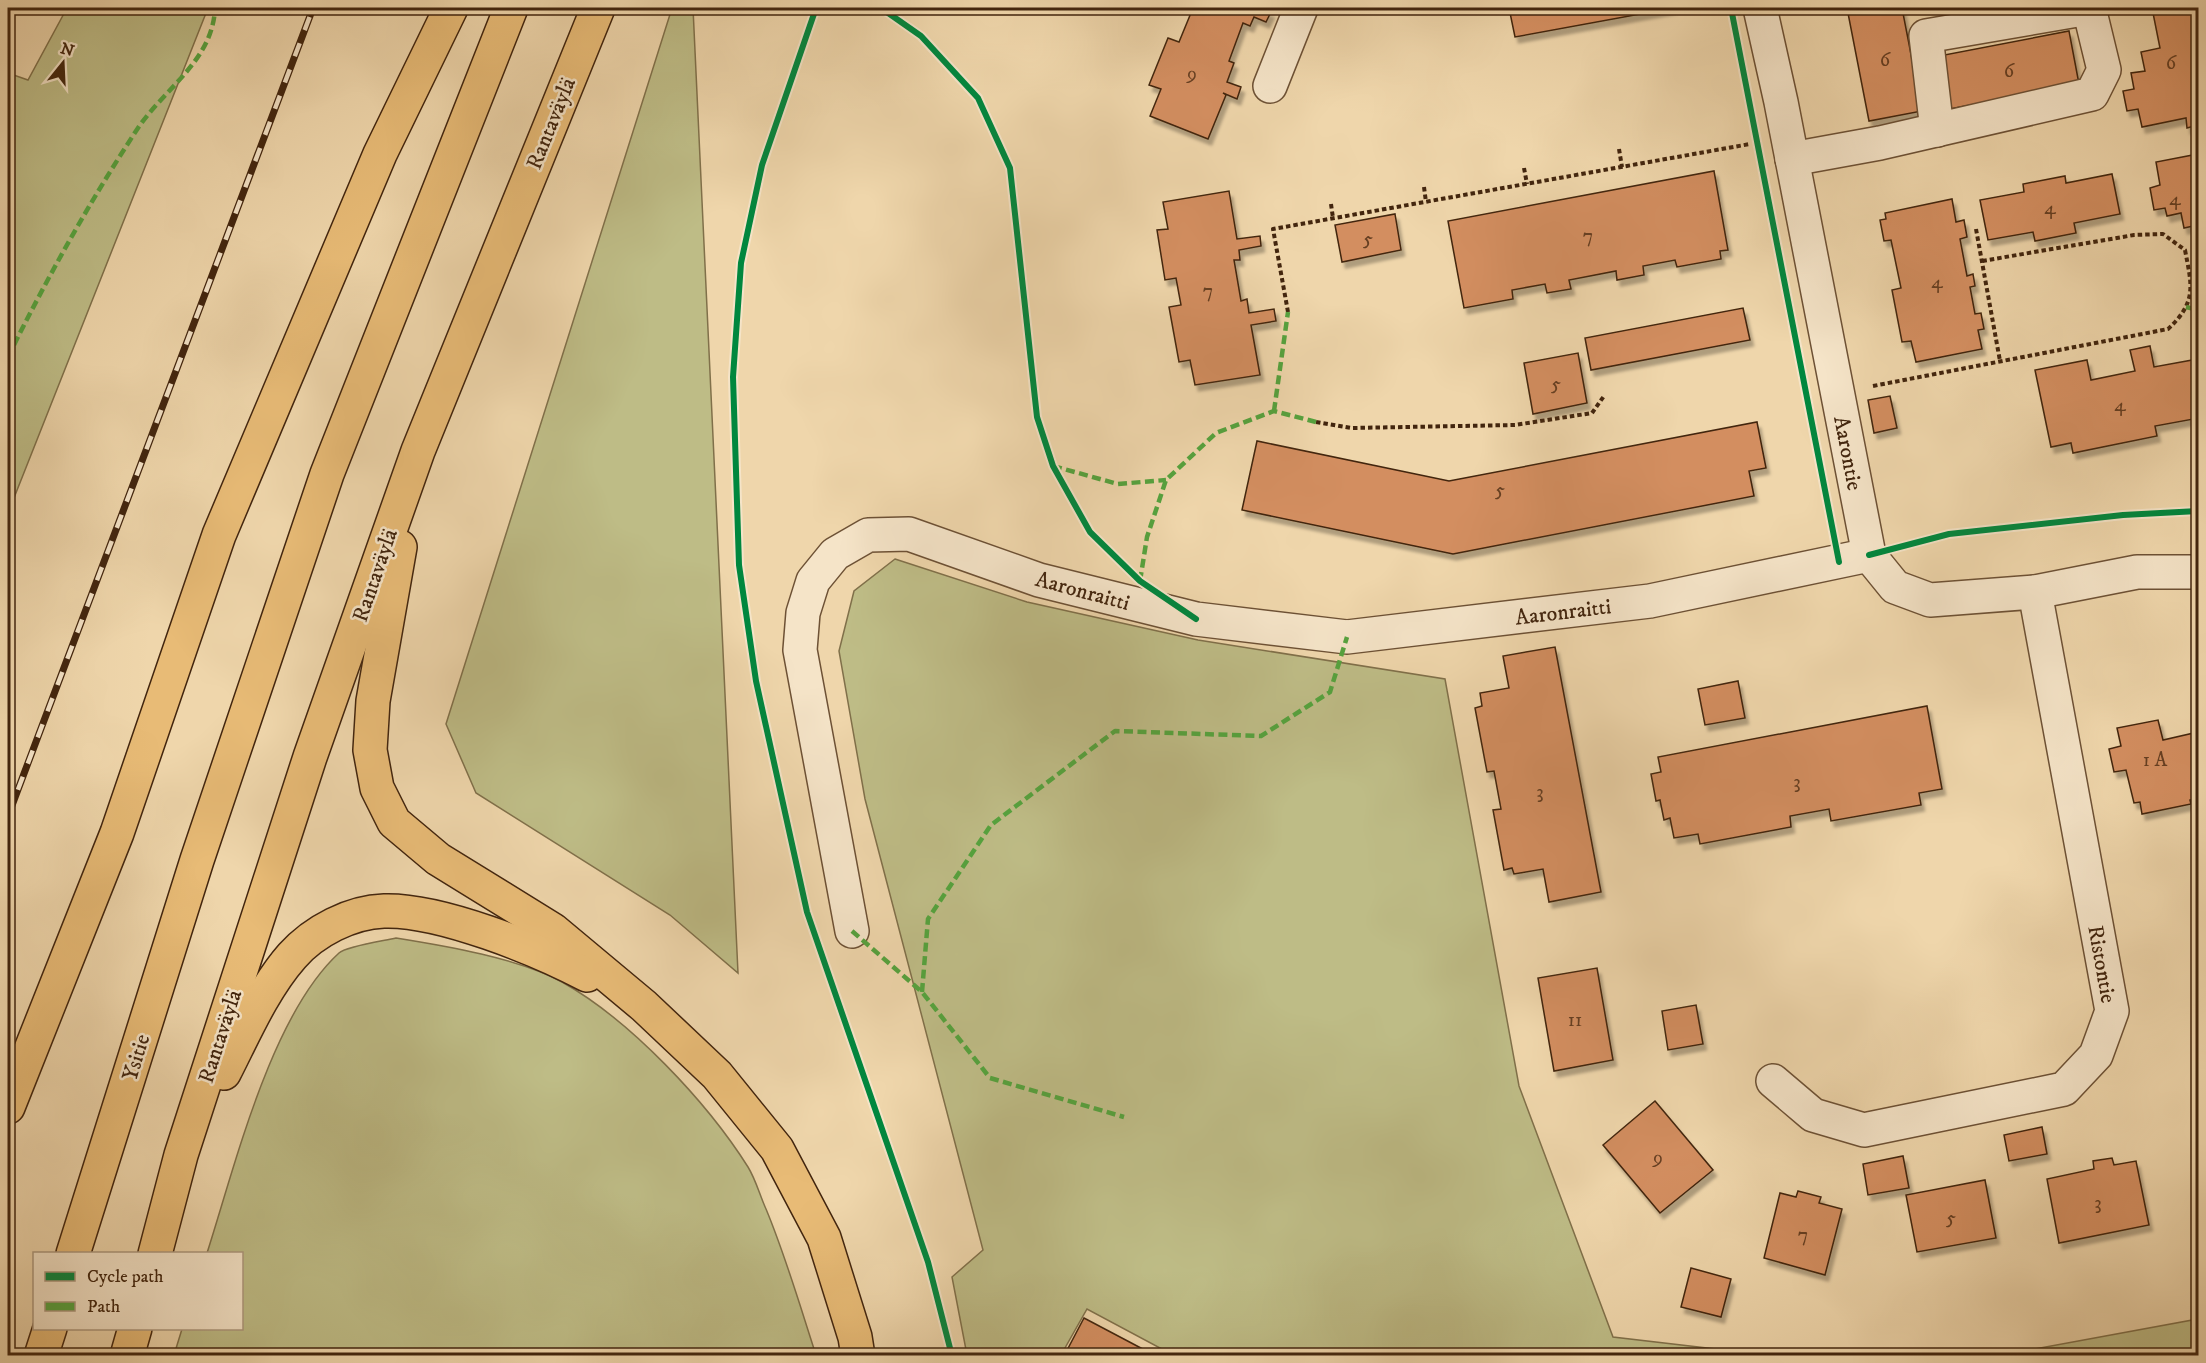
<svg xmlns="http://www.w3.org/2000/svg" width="2206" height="1363" viewBox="0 0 2206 1363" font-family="'IM FELL DW Pica',serif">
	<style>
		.green { fill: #bebc86; stroke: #80704a; stroke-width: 1.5 }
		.building { fill: #d38e60; stroke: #42250e; stroke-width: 1.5; filter: url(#shadow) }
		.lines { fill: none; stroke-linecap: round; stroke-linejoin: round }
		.minor-casing { stroke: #6d5135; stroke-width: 36 }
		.highway-casing { stroke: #42250e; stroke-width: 36 }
		.path { stroke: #42250e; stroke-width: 4; stroke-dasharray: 4.5 3; stroke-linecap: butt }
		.minor { stroke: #f5e4c8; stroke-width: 33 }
		.highway { stroke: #e8bb76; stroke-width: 33 }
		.rail-casing { stroke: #42250e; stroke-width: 7 }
		.rail { stroke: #f5e4c8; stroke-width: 4.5; stroke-dasharray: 14; stroke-linecap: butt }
		.quiet { stroke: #55a33e; stroke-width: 4.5; stroke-dasharray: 9 4.5; stroke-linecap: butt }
		.cycleway-casing { stroke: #f5e4c8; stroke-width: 10 }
		.cycleway { stroke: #00873e; stroke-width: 6 }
		.labels { text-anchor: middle; stroke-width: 5; stroke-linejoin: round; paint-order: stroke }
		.number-label { font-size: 20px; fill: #663f22 }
		.street-label { font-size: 22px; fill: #42250e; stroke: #f5e4c8 }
	</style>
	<defs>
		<filter id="shadow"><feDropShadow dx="3.5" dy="6" stdDeviation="1.5" flood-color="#0004"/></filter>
	</defs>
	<rect width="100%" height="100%" fill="#efd6ab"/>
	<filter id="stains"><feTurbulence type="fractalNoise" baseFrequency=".00333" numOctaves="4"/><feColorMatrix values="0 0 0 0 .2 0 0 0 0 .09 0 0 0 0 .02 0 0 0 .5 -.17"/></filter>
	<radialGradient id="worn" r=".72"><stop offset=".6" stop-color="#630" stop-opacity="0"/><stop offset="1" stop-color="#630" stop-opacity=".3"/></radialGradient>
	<g class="green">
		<path d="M67,8H208L8,513V73L28,80Z"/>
		<path d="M672,8H693L738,973L670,915L476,793L446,724Z"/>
		<path d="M895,559L1027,602L1198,640L1445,679L1519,1086L1613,1337L1767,1355H1173L1087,1309L1061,1355H967L952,1277L983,1250L865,799L839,651L854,591Z"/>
		<path d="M396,938C446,946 518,958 562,982C630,1020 707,1102 748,1167C756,1180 760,1196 766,1209C786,1257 800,1306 816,1355H174L182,1329L242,1328V1254L207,1253C235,1166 271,1015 339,953C347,946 383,941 396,938Z"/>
		<path d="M2198,1319V1355H2002Z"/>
	</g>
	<g class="building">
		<path d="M1193,8H1260L1271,12L1266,22L1254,17L1250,26L1243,23L1229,61L1234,63L1227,82L1241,87L1237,99L1223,93L1226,95L1208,139L1150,116L1161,89L1149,85L1168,38L1179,42Z"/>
		<path d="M1509,8H1673L1515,37Z"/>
		<path d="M1847,8H1902L1922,111L1869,121Z"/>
		<path d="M2152,8H2198V125L2187,128L2186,118L2142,127L2138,109L2127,111L2123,91L2134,89L2131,73L2145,71L2141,52L2160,48Z"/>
		<path d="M2069,31L2079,84L1950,109L1939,56Z"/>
		<path d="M2198,154V225L2184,228L2181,213L2167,216L2165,208L2154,210L2150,188L2160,185L2156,162Z"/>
		<path d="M1714,171L1728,250L1720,251L1721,259L1677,267L1675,260L1643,266L1644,275L1617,280L1616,271L1569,280L1571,289L1547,293L1545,284L1512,290L1513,299L1464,308L1448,221Z"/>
		<path d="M2112,174L2120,214L2074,223L2076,233L2035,241L2033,232L1988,240L1980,200L2024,192L2023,184L2065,176L2066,183Z"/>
		<path d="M1229,191L1237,239L1260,236L1261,246L1239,250L1240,260H1234L1241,301L1247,299L1249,313L1274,309L1276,321L1251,325L1260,375L1195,385L1190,360L1179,362L1169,307L1181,305L1176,278L1165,280L1157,230L1168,229L1163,202Z"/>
		<path d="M1952,199L1956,222L1964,220L1967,237L1960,239L1967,276L1973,274L1975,286L1970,287L1975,314L1981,313L1984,329L1978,330L1982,349L1916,362L1911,341L1902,342L1892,290L1901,288L1891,240L1884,241L1880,220L1886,219L1885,213Z"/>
		<path d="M1395,214L1401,250L1342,262L1335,225Z"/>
		<path d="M1743,308L1750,340L1591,370L1585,338Z"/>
		<path d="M2150,346L2154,367L2198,359V428L2195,429L2193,419L2155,426L2157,436L2073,453L2071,443L2051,447L2035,370L2087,360L2091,380L2135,371L2130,350Z"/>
		<path d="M1578,353L1587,403L1533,414L1524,363Z"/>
		<path d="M1890,396L1897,428L1874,433L1868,400Z"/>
		<path d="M1757,422L1766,468L1749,471L1754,496L1453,554L1242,510L1257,441L1449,481Z"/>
		<path d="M1555,647L1601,892L1549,902L1543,869L1514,874L1512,868L1504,870L1493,810L1501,809L1494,771L1487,772L1475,708L1482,706L1480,693L1509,688L1503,656Z"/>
		<path d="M1738,681L1745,718L1705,725L1698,689Z"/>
		<path d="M1927,706L1942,789L1919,793L1921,805L1831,821L1829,809L1790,816L1791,827L1700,844L1698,834L1674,838L1670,818L1664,820L1660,800L1656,801L1651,774L1661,772L1658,757Z"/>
		<path d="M2158,720L2163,740L2198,732V798L2190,800L2191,804L2142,814L2140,802L2134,803L2126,770L2114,772L2109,749L2121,746L2117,728Z"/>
		<path d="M1597,968L1613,1060L1554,1071L1538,978Z"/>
		<path d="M1696,1005L1703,1044L1668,1050L1662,1011Z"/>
		<path d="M1655,1101L1713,1170L1660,1213L1603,1145Z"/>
		<path d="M2042,1127L2047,1154L2009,1161L2004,1135Z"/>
		<path d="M1903,1156L1909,1188L1868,1195L1863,1164Z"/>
		<path d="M2112,1158L2114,1165L2136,1161L2149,1225L2059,1243L2047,1179L2094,1169L2093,1161Z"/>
		<path d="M1985,1180L1996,1238L1917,1252L1906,1195Z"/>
		<path d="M1798,1191L1821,1197L1819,1203L1842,1209L1825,1275L1764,1258L1780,1193L1796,1197Z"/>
		<path d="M1691,1268L1731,1279L1721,1317L1681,1307Z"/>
		<path d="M1084,1318L1156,1356H1064Z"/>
	</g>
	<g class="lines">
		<g class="minor-casing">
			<g id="minor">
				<path d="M1760,8L1781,102L1869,555L1895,587L1930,600L2035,592L2137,572H2198"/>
				<path d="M1270,86L1301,8"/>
				<path d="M1937,130L1926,36L2089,8"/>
				<path d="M1792,159L1880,143L2092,94L2104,70L2089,8"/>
				<path d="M852,931L800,650L803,613L813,581L835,554L868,535L909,534L1039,580L1196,619L1347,637L1650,601L1869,555"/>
				<path d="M1773,1081L1813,1115L1864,1130L2064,1089L2096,1055L2112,1011L2035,592"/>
			</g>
		</g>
		<g class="highway-casing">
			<g id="highway">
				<path d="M400,547L373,701L370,750L377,788L394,822L438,859L553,930L644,1006L717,1075L777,1149L824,1238L855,1337L858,1356"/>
				<path d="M224,1073C244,1034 263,989 292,956C314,931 351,912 384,911C439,909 538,949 587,975"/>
				<path d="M8,1107L117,833L219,535L380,154L451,8"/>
				<path d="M73,1254L197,860L327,474L511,8"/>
				<path d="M155,1254L181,1155L310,757L418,451L598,8"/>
				<path d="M41,1356L50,1328"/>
				<path d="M127,1356L135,1328"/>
			</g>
		</g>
		<g class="path">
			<path d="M1619,149L1622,167"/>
			<path d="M1524,168L1527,184"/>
			<path d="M1424,187L1426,202"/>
			<path d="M1331,204L1333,218"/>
			<path d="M1976,229L2000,361"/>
			<path d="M1288,312L1273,229L1750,144"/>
			<path d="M1873,386L2168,329C2197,302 2192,286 2185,250L2163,234L2134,235L1982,261"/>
			<path d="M1316,422L1351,428L1515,425L1592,413L1604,396"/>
		</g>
		<use href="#minor" class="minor"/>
		<use href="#highway" class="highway"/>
		<g class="rail-casing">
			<path id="rail" d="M8,816L313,8"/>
		</g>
		<use href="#rail" class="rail"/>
		<g class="quiet">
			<path d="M2186,307L2198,310"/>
			<path d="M8,357C47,278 90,201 138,128C165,88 213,60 215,8"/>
			<path d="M1274,411L1288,312"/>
			<path d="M1053,466L1118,484L1166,480"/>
			<path d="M1140,581L1147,537L1166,480L1216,433L1274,411L1316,422"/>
			<path d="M852,931L922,992L990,1078L1124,1117"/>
			<path d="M922,992L928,919L991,825L1115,731L1261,736L1330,692L1347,637"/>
		</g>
		<g class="cycleway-casing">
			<g id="cycleway">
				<path d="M816,8L762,165L741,263L733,377L739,565L756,681L807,912L928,1262L952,1356"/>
				<path d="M881,8L921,36L978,98L1010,168L1037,417L1053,466L1090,532L1140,581L1196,619"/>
				<path d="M1731,8L1839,562"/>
				<path d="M1869,555L1949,534L2123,515L2198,511"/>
			</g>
		</g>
		<use href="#cycleway" class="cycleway"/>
	</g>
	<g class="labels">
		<g class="number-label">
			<text x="1885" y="66">6</text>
			<text x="2171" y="69">6</text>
			<text x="2009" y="77">6</text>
			<text x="1192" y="80">9</text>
			<text x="2175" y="205">4</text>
			<text x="2050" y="214">4</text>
			<text x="1588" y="242">7</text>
			<text x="1368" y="245">5</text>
			<text x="1937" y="288">4</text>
			<text x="1208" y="297">7</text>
			<text x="1556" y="390">5</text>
			<text x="2120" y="411">4</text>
			<text x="1500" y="496">5</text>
			<text x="2155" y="766">1 A</text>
			<text x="1797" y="788">3</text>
			<text x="1540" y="798">3</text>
			<text x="1575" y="1026">11</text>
			<text x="1658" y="1164">9</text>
			<text x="2098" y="1209">3</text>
			<text x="1951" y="1224">5</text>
			<text x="1803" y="1241">7</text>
		</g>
		<g class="street-label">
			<text transform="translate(550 123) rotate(-68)" y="8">Rantaväylä</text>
			<text transform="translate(1849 453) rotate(79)" y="8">Aarontie</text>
			<text transform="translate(374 575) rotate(-71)" y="8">Rantaväylä</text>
			<text transform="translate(1083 590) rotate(15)" y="8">Aaronraitti</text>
			<text transform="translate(1563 611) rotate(-7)" y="8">Aaronraitti</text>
			<text transform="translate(2103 964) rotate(80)" y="8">Ristontie</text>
			<text transform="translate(219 1036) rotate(-72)" y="8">Rantaväylä</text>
			<text transform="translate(135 1057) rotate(-73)" y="8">Ysitie</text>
		</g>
	</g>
	<rect width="2206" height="1363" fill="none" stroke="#efd6ab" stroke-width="30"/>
	<rect x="9" y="9" width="2188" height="1345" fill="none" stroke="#42250e" stroke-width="3"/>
	<rect x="15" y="15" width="2176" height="1333" fill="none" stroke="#42250e" stroke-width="1.5"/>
	<rect x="33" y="1252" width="210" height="78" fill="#f5e4c8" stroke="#ad987e" stroke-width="1.5"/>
	<rect x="45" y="1272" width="30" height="9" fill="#00873e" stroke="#ad987e" stroke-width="1.5"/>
	<text x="87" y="1282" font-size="18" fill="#42250e">Cycle path</text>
	<rect x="45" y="1302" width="30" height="9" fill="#55a33e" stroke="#ad987e" stroke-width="1.5"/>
	<text x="87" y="1312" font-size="18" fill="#42250e">Path</text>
	<g transform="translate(63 63) rotate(18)" stroke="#f5e4c8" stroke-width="4.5" paint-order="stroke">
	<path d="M0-4.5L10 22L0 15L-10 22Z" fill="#42250e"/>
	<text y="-9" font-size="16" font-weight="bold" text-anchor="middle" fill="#42250e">N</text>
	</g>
	<rect width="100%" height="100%" filter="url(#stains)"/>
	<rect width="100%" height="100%" fill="url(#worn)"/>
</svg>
